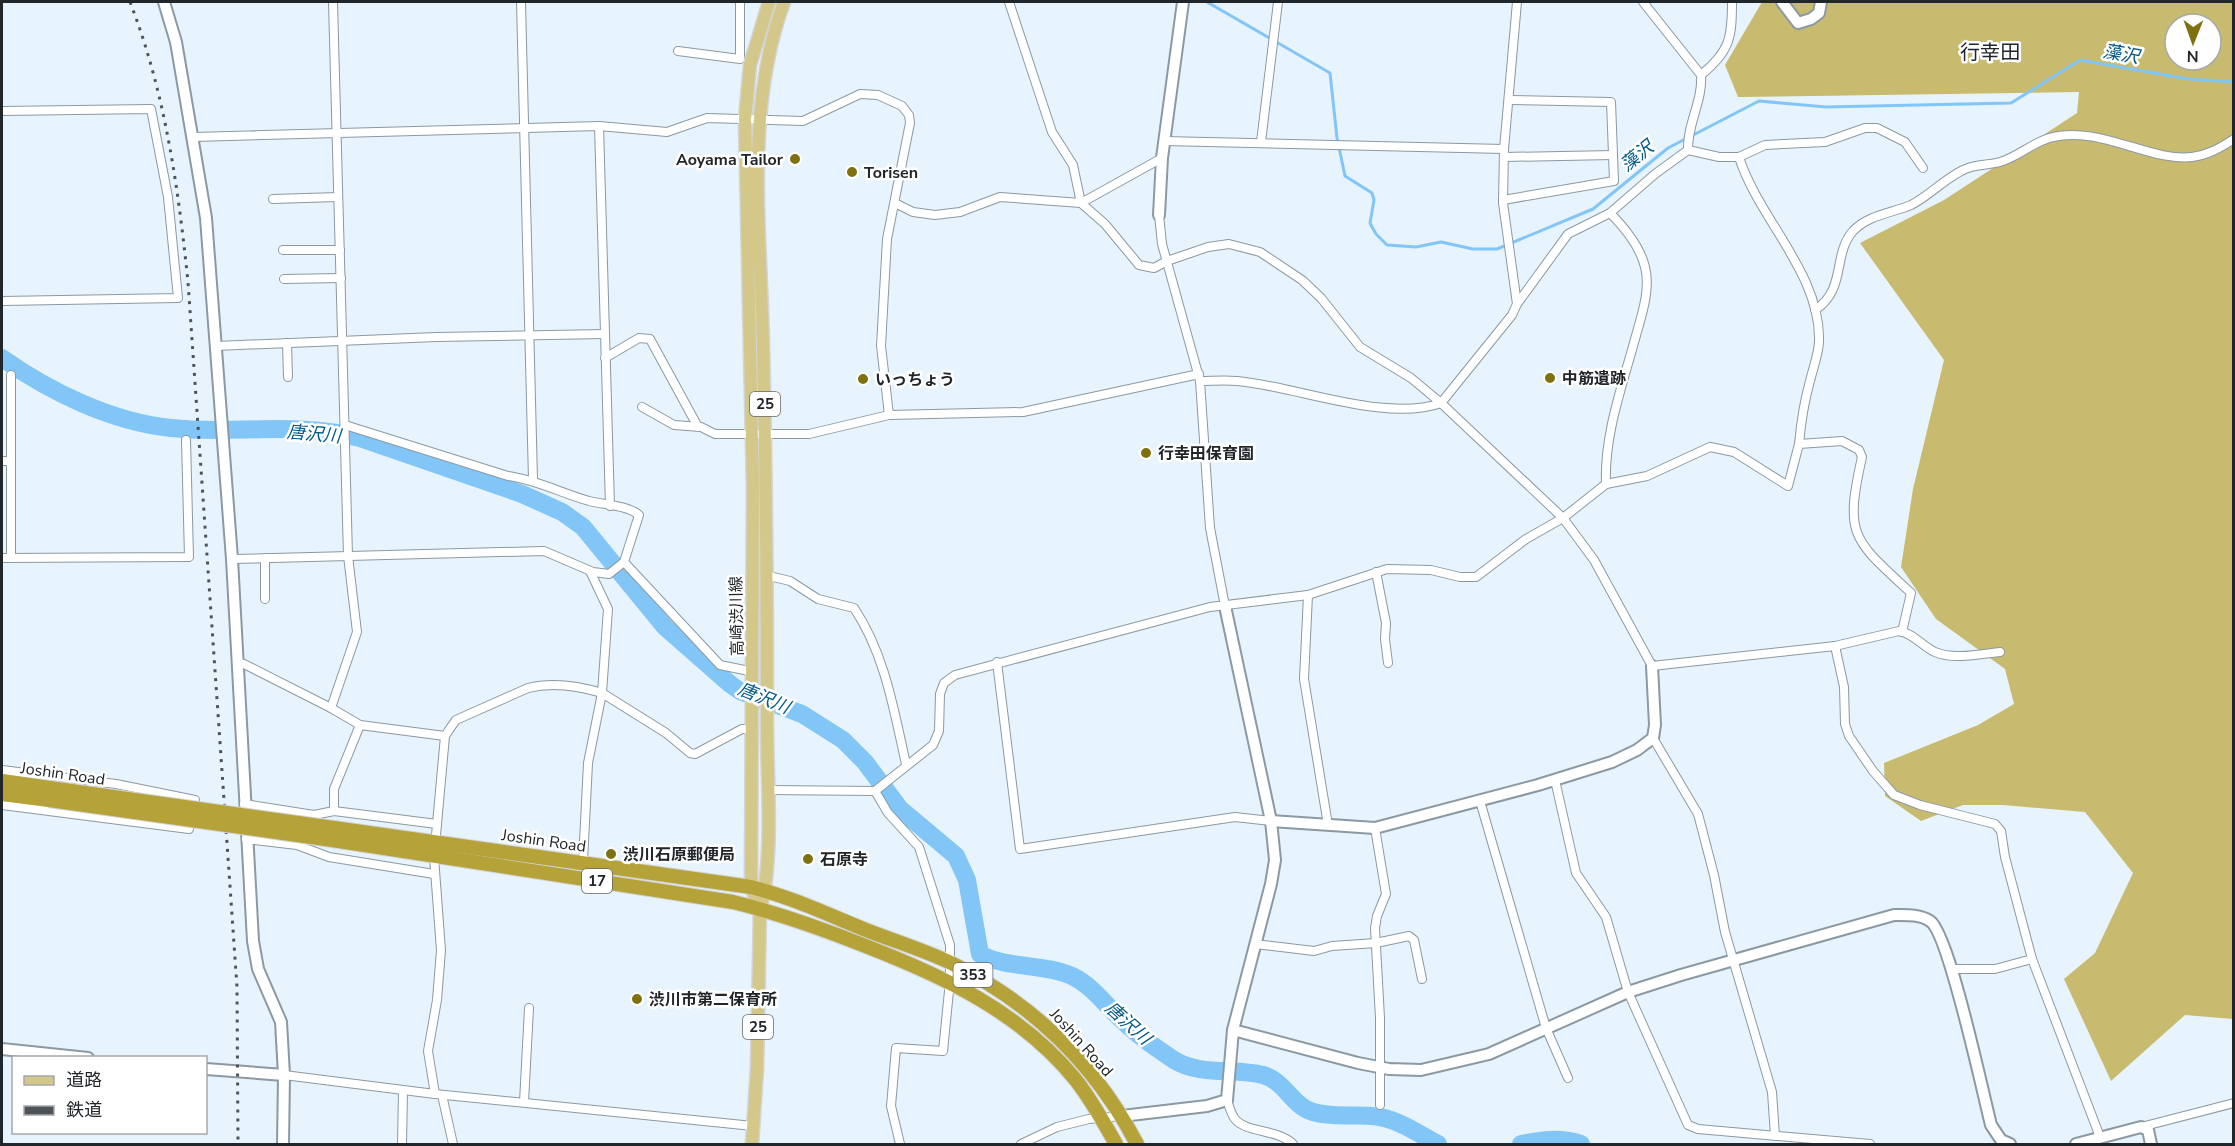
<svg xmlns="http://www.w3.org/2000/svg" width="2235" height="1146" viewBox="0 0 2235 1146" font-family="'Nunito Sans','Noto Sans JP',sans-serif">
	<style>
		.forest { fill: #c8bb6f; fill-rule: evenodd }
		.lines { fill: none; stroke-linecap: round; stroke-linejoin: round }
		.stream { stroke: #81c6f7; stroke-width: 3 }
		.river { stroke: #81c6f7; stroke-width: 18 }
		.street-casing { stroke: #8b99a3; stroke-width: 10 }
		.secondary-casing { stroke: #8b99a3; stroke-width: 14 }
		.primary-casing { stroke: #d3d4d5; stroke-width: 15 }
		.highway-casing { stroke: #d3d4d5; stroke-width: 16 }
		.street { stroke: #fff; stroke-width: 8 }
		.secondary { stroke: #fff; stroke-width: 10 }
		.primary { stroke: #d3c889; stroke-width: 12 }
		.highway { stroke: #b5a33a; stroke-width: 14 }
		.rail { stroke: #4d5359; stroke-width: 3; stroke-dasharray: 3 6; stroke-linecap: butt }
		.highway-bridge-casing { stroke: #d3d4d5; stroke-width: 16; stroke-linecap: butt }
		.highway-bridge { stroke: #b5a33a; stroke-width: 14 }
		.poi-dot { fill: #807110; stroke: #fff; stroke-width: 2 }
		.labels { text-anchor: middle; stroke-width: 5; stroke-linejoin: round; paint-order: stroke }
		.shield { fill: #fff; stroke: #64676b; stroke-width: 1.5 }
		.shield-label { font-size: 15px; font-weight: bold; fill: #21262b }
		.poi-label { font-size: 16px; font-weight: bold; fill: #21262b; stroke: #fff; text-anchor: start }
		.street-label { font-size: 16px; fill: #21262b; stroke: #fff }
		.water-label { font-size: 18px; font-style: italic; fill: #005986; stroke: #fff }
		.quarter-label { font-size: 20px; fill: #21262b; stroke: #fff }
	</style>
	<rect width="100%" height="100%" fill="#e8f4fd"/>
	<path class="forest" d="M1762,2H2233V1019L2185,1015L2111,1081L2064,979L2095,953L2133,873L2085,812L2003,805H1963L1921,821L1885,796L1884,763L1978,725L2014,704L2005,669L1936,619L1901,567L1913,489L1944,360L1860,243L1944,200L2077,113L2079,92L1738,97L1725,65ZM2175,24H2211V60H2175Z"/>
	<g class="lines">
		<path class="stream" d="M1207,2L1330,73L1337,138L1345,176L1372,193L1374,200L1370,223L1376,234L1387,245L1416,247L1441,242L1473,249H1497L1593,209L1668,148L1759,101L1826,107L2011,103L2080,60L2188,79L2234,82"/>
		<g class="river">
			<path d="M2,358C50,392 112,422 171,428C226,434 282,424 337,433L360,438L522,494L562,512L583,527L665,627L730,684L740,691L802,714L843,740L865,762L900,809L956,856L967,880L980,954C1007,969 1043,963 1072,976C1093,986 1106,1006 1123,1021C1138,1036 1156,1048 1174,1060C1200,1076 1234,1068 1263,1075C1285,1081 1292,1106 1313,1112C1333,1118 1352,1114 1372,1116C1397,1118 1417,1133 1438,1144"/>
			<path d="M1521,1144C1542,1140 1560,1137 1581,1144"/>
		</g>
		<g class="street-casing">
			<g id="street">
				<path d="M333,2L348,556L357,632L331,708L360,725L334,789V811"/>
				<path d="M521,2L533,480"/>
				<path d="M1009,2L1052,132L1073,165L1081,203L1162,158"/>
				<path d="M1643,2L1701,75C1703,101 1687,124 1688,150L1719,157H1739L1765,145L1825,142L1865,128H1877L1905,142L1923,168"/>
				<path d="M678,51L740,59V2"/>
				<path d="M1701,75C1730,51 1732,38 1732,2"/>
				<path d="M2,111L151,109L168,197L178,298L2,301"/>
				<path d="M599,126L610,506"/>
				<path d="M194,137L599,126L667,132L707,118L803,121L860,94L878,95L902,106L909,115L910,123L887,239L881,346L889,415"/>
				<path d="M1164,141L1504,149"/>
				<path d="M1261,142L1278,2"/>
				<path d="M1504,157L1613,155"/>
				<path d="M1739,157C1758,218 1821,274 1819,341C1819,353 1813,368 1810,381C1804,402 1801,422 1799,444"/>
				<path d="M273,199L338,197"/>
				<path d="M1503,200L1614,181L1611,102L1509,100"/>
				<path d="M895,203L913,212L935,215L960,212L1000,197L1081,203L1105,224L1139,265L1154,268L1167,261L1208,247L1229,244L1260,252L1302,280L1321,298L1360,347L1411,378L1441,403L1563,518L1594,560L1652,666L1835,646L1899,631C1913,633 1922,646 1935,652C1953,660 1981,654 2000,652"/>
				<path d="M1159,215L1162,244L1200,381L1210,528L1225,606"/>
				<path d="M283,250H340"/>
				<path d="M284,279L341,278"/>
				<path d="M1517,304L1568,234L1610,213L1655,174L1688,150"/>
				<path d="M1815,310C1847,289 1832,255 1853,231C1868,215 1892,213 1911,205C1931,195 1948,175 1968,168C1978,164 1990,165 2000,162C2017,157 2031,144 2049,138C2098,124 2149,162 2192,157C2208,155 2220,148 2234,139"/>
				<path d="M287,343L288,377"/>
				<path d="M216,346L436,337L605,334"/>
				<path d="M605,358L639,338L650,339L698,427"/>
				<path d="M1200,381C1212,381 1225,380 1237,381C1296,386 1386,423 1441,403L1512,315L1517,304L1503,203L1504,149L1517,2"/>
				<path d="M642,407L674,425L701,427L715,434H809L889,415L1023,412L1199,374"/>
				<path d="M2,461H11V558"/>
				<path d="M11,461V375"/>
				<path d="M1606,484C1604,435 1622,387 1635,339C1641,317 1651,290 1645,267C1640,246 1625,228 1610,213"/>
				<path d="M2,558L189,557L186,440"/>
				<path d="M265,558V599"/>
				<path d="M232,559L544,551L593,572L609,574L624,562L639,515C627,505 605,505 589,501C561,493 537,480 508,476L345,425"/>
				<path d="M624,562L720,665L754,672"/>
				<path d="M590,571L608,609L602,693L666,733L690,753L695,754L742,729H753"/>
				<path d="M1376,572L1386,623L1385,639L1388,663"/>
				<path d="M765,575L790,581L818,599L854,608C885,654 894,711 906,764"/>
				<path d="M1308,595L1304,679L1328,825"/>
				<path d="M1835,646L1844,687L1845,724L1849,736L1873,771L1894,795L1920,805L1995,824L2001,831L2005,857L2032,959L2100,1137"/>
				<path d="M997,662L1020,849L1235,817L1271,821"/>
				<path d="M244,664L331,708"/>
				<path d="M360,725L445,736"/>
				<path d="M1653,738L1698,814L1714,875L1725,932L1772,1092L1775,1136"/>
				<path d="M2,770L116,784L195,800L189,829L2,805"/>
				<path d="M1555,780L1576,873L1606,917L1628,992L1688,1125L1698,1129L1870,1144"/>
				<path d="M767,790L875,791L933,745L939,731L940,694L944,683L955,675L1210,607L1308,595L1387,569L1431,570L1460,577H1476L1526,539L1563,518L1606,484L1647,476L1710,447L1734,452L1788,486L1799,444L1842,441L1859,450L1862,457C1844,537 1853,539 1911,593L1902,632"/>
				<path d="M875,791L888,813L919,847L950,945V981L943,1051L896,1048L891,1106L900,1144"/>
				<path d="M1480,801L1546,1028L1568,1078"/>
				<path d="M244,804L314,815L334,811L437,824L434,857L441,950L437,1000L428,1051L435,1094"/>
				<path d="M437,824L445,736L451,727L456,720L528,688C552,682 579,686 602,693L588,763L583,862"/>
				<path d="M1375,828L1386,894L1377,916L1375,928L1380,1018V1105"/>
				<path d="M246,839L297,845L329,857L434,874"/>
				<path d="M1255,944L1314,951L1332,946L1376,943L1409,936L1414,940L1422,979"/>
				<path d="M1951,969H1995L2032,959"/>
				<path d="M284,1075L435,1094L753,1126"/>
				<path d="M442,1095L453,1144"/>
				<path d="M1227,1100C1229,1106 1231,1114 1235,1119C1246,1133 1278,1129 1293,1144"/>
				<path d="M524,1102L529,1008"/>
				<path d="M2141,1127L2234,1103"/>
				<path d="M402,1144L403,1091"/>
				<path d="M1021,1144L1057,1127L1089,1119L1122,1116"/>
			</g>
		</g>
		<g class="secondary-casing">
			<g id="secondary">
				<path d="M164,2L176,42L206,218L232,559L253,941L258,969L281,1022L284,1075"/>
				<path d="M1782,2L1798,23L1811,19L1819,13L1821,2"/>
				<path d="M1159,215L1162,158L1183,2"/>
				<path d="M1271,821L1375,828L1538,785L1612,762L1637,750L1653,738L1655,725L1652,666"/>
				<path d="M1233,1030L1358,1063L1389,1069L1421,1070L1489,1054L1628,992L1681,975L1894,915C1905,915 1920,914 1930,921C1949,933 1983,1094 1991,1125L2001,1140L2010,1144"/>
				<path d="M2,1049L88,1058"/>
				<path d="M206,1069L284,1075L283,1144"/>
				<path d="M1122,1116L1207,1106L1227,1100L1233,1030L1271,884L1275,860L1271,821L1225,606"/>
				<path d="M2076,1144L2141,1127L2148,1130L2151,1144"/>
			</g>
		</g>
		<g class="primary-casing">
			<g id="primary">
				<path d="M760,909L751,887L753,487L745,119L750,65L769,2"/>
				<path d="M752,1144L757,1069L760,909C774,862 767,778 767,726C767,600 766,473 763,346C761,233 744,110 784,2"/>
			</g>
		</g>
		<g class="highway-casing">
			<g id="highway">
				<path d="M2,781L50,788"/>
				<path d="M2,794L49,800"/>
				<path d="M334,828L751,887C791,897 829,915 866,930C894,941 924,950 951,963C1032,1003 1095,1064 1137,1144"/>
				<path d="M332,840L733,902C778,913 820,928 863,945C943,976 1019,1011 1075,1079C1091,1099 1104,1123 1116,1144"/>
			</g>
		</g>
		<use href="#street" class="street"/>
		<use href="#secondary" class="secondary"/>
		<use href="#primary" class="primary"/>
		<use href="#highway" class="highway"/>
		<path class="rail" d="M130,2C165,92 178,186 188,282L237,987L238,1144"/>
		<g class="highway-bridge-casing">
			<g id="highway-bridge">
				<path d="M50,788L334,828"/>
				<path d="M49,800L332,840"/>
			</g>
		</g>
		<use href="#highway-bridge" class="highway-bridge"/>
	</g>
	<g class="poi-dot">
		<circle cx="795" cy="159" r="6"/>
		<circle cx="852" cy="172" r="6"/>
		<circle cx="1550" cy="378" r="6"/>
		<circle cx="863" cy="379" r="6"/>
		<circle cx="1146" cy="453" r="6"/>
		<circle cx="611" cy="854" r="6"/>
		<circle cx="808" cy="859" r="6"/>
		<circle cx="637" cy="999" r="6"/>
	</g>
	<g class="labels">
		<g class="shield">
			<rect x="750" y="392" width="30" height="24" rx="4.5"/>
			<rect x="582" y="869" width="30" height="24" rx="4.5"/>
			<rect x="953.5" y="963" width="39" height="24" rx="4.5"/>
			<rect x="743" y="1015" width="30" height="24" rx="4.5"/>
		</g>
		<g class="shield-label">
			<text x="765" y="409">25</text>
			<text x="597" y="886">17</text>
			<text x="973" y="980">353</text>
			<text x="758" y="1032">25</text>
		</g>
		<g class="poi-label">
			<text x="783" y="165" text-anchor="end">Aoyama Tailor</text>
			<text x="864" y="178">Torisen</text>
			<text x="1562" y="384">中筋遺跡</text>
			<text x="875" y="385">いっちょう</text>
			<text x="1158" y="459">行幸田保育園</text>
			<text x="623" y="860">渋川石原郵便局</text>
			<text x="820" y="865">石原寺</text>
			<text x="649" y="1005">渋川市第二保育所</text>
		</g>
		<g class="street-label">
			<text transform="translate(736 616) rotate(-91)" y="6">高崎渋川線</text>
			<text transform="translate(63 773) rotate(8)" y="6">Joshin Road</text>
			<text transform="translate(544 840) rotate(8)" y="6">Joshin Road</text>
			<text transform="translate(1082 1042) rotate(48)" y="6">Joshin Road</text>
		</g>
		<g class="water-label">
			<text transform="translate(2121 54) rotate(10)" y="6">藻沢</text>
			<text transform="translate(1637 156) rotate(-39)" y="6">藻沢</text>
			<text transform="translate(314 434) rotate(5)" y="6">唐沢川</text>
			<text transform="translate(764 698) rotate(22)" y="6">唐沢川</text>
			<text transform="translate(1128 1023) rotate(42)" y="6">唐沢川</text>
		</g>
		<g class="quarter-label">
			<text x="1990" y="59">行幸田</text>
		</g>
	</g>
	<rect width="2235" height="1146" fill="none" stroke="#21262b" stroke-width="6"/>
	<rect x="12" y="1056" width="195" height="78" fill="#ffffff" stroke="#a6a8aa" stroke-width="1.5"/>
	<rect x="24" y="1076" width="30" height="9" fill="#d3c889" stroke="#a6a8aa" stroke-width="1.5"/>
	<text x="66" y="1086" font-size="18" fill="#21262b">道路</text>
	<rect x="24" y="1106" width="30" height="9" fill="#4d5359" stroke="#a6a8aa" stroke-width="1.5"/>
	<text x="66" y="1116" font-size="18" fill="#21262b">鉄道</text>
	<g transform="translate(2193 42) rotate(181)"><circle r="28" fill="#ffffff" stroke="#a6a8aa" stroke-width="1.5"/>
	<path d="M0-4.5L10 22L0 15L-10 22Z" fill="#807110"/>
	<text y="-9" font-size="16" font-weight="bold" text-anchor="middle" fill="#21262b">N</text>
	</g>
</svg>
